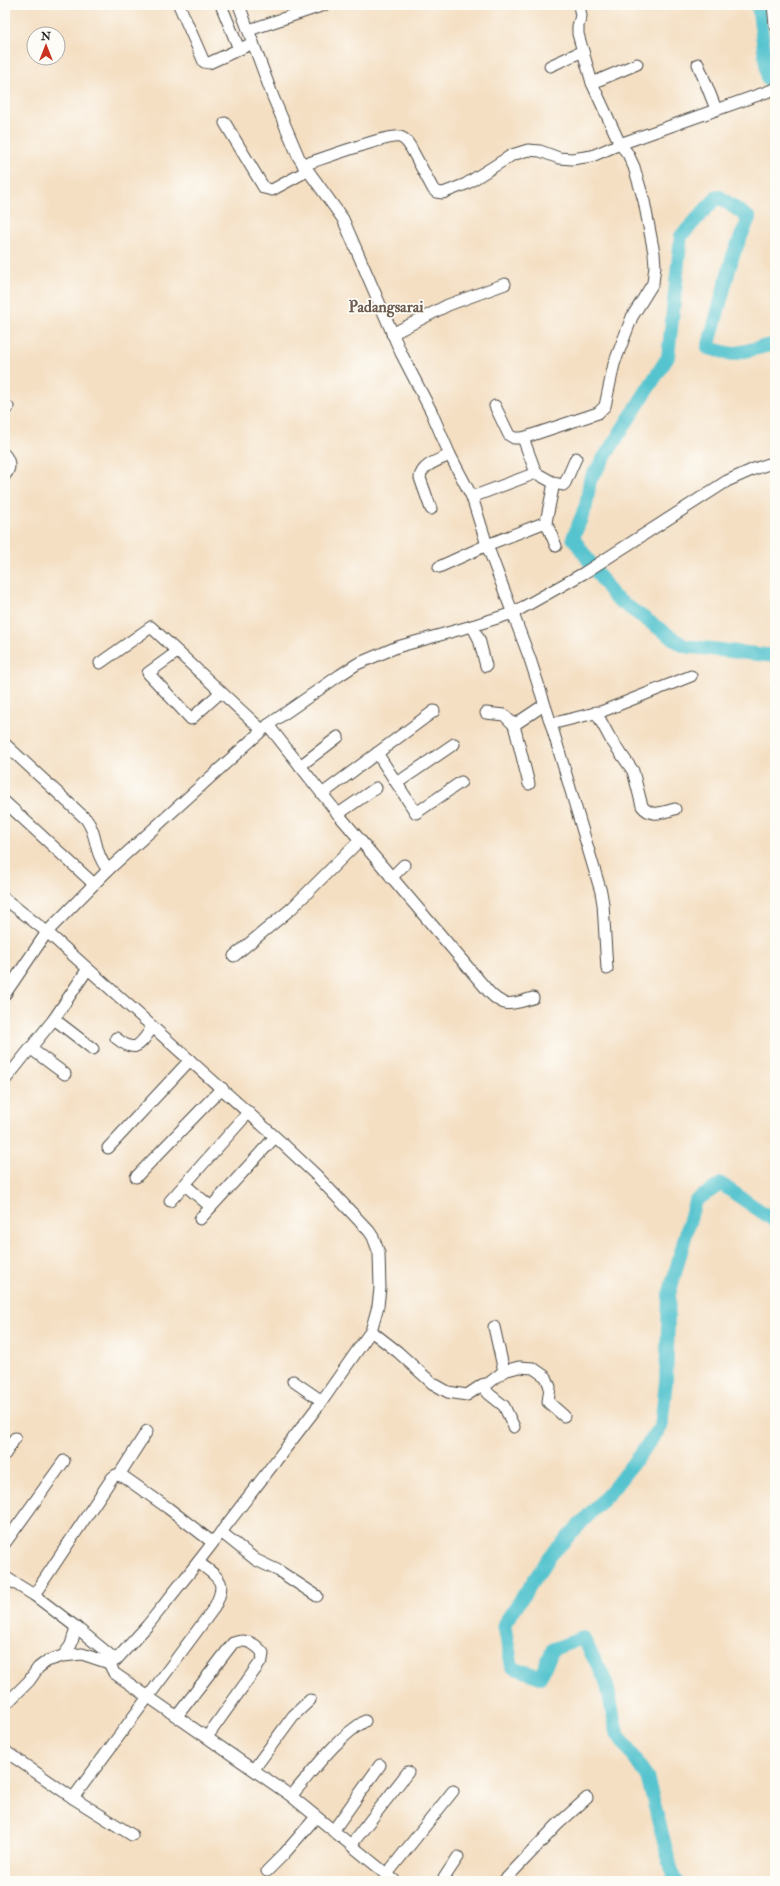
<svg xmlns="http://www.w3.org/2000/svg" width="780" height="1886" viewBox="0 0 780 1886" font-family="'IM FELL Double Pica',serif">
	<style>
		.lines { fill: none; stroke-linecap: round; stroke-linejoin: round }
		.river { stroke: #57c4cf; stroke-width: 14 }
		.minor-casing { stroke: #494642; stroke-width: 13 }
		.minor { stroke: #fff; stroke-width: 11 }
		.labels { text-anchor: middle; stroke-width: 3.5; stroke-linejoin: round; paint-order: stroke }
		.quarter-label { font-size: 16px; font-weight: bold; fill: #6d5c4f; stroke: #fdfcf7 }
	</style>
	<rect width="100%" height="100%" fill="#fdfcf7"/>
	<filter id="ink" filterUnits="userSpaceOnUse"><feTurbulence type="fractalNoise" baseFrequency=".025" numOctaves="2"/><feDisplacementMap in="SourceGraphic" scale="8" xChannelSelector="R" yChannelSelector="G"/><feConvolveMatrix kernelMatrix="1 2 1 2 8 2 1 2 1" color-interpolation-filters="sRGB"/></filter>
	<filter id="wash" filterUnits="userSpaceOnUse"><feTurbulence type="fractalNoise" baseFrequency=".012" numOctaves="4" result="noise"/><feDisplacementMap in="SourceGraphic" scale="16" xChannelSelector="R" yChannelSelector="G"/><feGaussianBlur stdDeviation="0.9" result="paint"/><feColorMatrix in="noise" values="0 0 0 0 0 0 0 0 0 0 0 0 0 0 0 0 0 1.4 0 .05"/><feComposite in="paint" operator="in"/></filter>
	<g filter="url(#wash)">
		<rect width="100%" height="100%" fill="#f4dfc3"/>
		<g class="lines">
			<g class="river">
				<path d="M758,5L768,79L775,89"/>
				<path d="M775,344L732,354L708,348L733,255L749,218L718,196L681,236L668,357L590,480L586,506L573,538L614,597L684,646L775,656"/>
				<path d="M677,1881L674,1879L647,1777L617,1733L606,1681L583,1638L553,1649L540,1677L512,1667L504,1624L551,1555L613,1489L661,1427L666,1381L669,1295L695,1201L721,1184L775,1221"/>
			</g>
		</g>
	</g>
	<g filter="url(#ink)">
		<g class="lines">
			<g class="minor-casing">
				<g id="minor">
					<path d="M179,5L204,62L209,63L253,43"/>
					<path d="M221,5L239,49"/>
					<path d="M239,5L273,97L299,158L343,219L401,353L431,411L450,455L472,497L487,545L530,659L551,724L601,892L603,904L607,969"/>
					<path d="M773,5L775,25"/>
					<path d="M249,30L324,5"/>
					<path d="M698,64L716,109"/>
					<path d="M550,66L583,51"/>
					<path d="M592,83L637,64"/>
					<path d="M225,123L264,188L272,190L307,171"/>
					<path d="M303,165C319,160 388,134 400,137C406,139 408,143 411,148L433,189L436,192L443,193L466,184L512,155L528,150L540,151L559,158L572,159L592,156L620,144L775,89"/>
					<path d="M392,334L448,305L505,284"/>
					<path d="M495,406L509,435L514,438H523"/>
					<path d="M5,410L8,407"/>
					<path d="M5,455C10,462 11,468 5,475"/>
					<path d="M536,473L523,438L598,413L605,406L614,364L632,317L653,283L655,266L654,253L644,201L634,167L628,154L620,144L592,83L578,34V26L581,16L579,5"/>
					<path d="M554,483L546,522L556,546"/>
					<path d="M472,497L536,473L554,483L563,485L565,483L576,458"/>
					<path d="M431,509L420,478C421,465 439,460 450,455"/>
					<path d="M439,567L487,545L546,522"/>
					<path d="M472,626L479,639L486,666"/>
					<path d="M177,652L148,673L191,719L221,692"/>
					<path d="M100,663L151,627L262,730"/>
					<path d="M596,712L610,738L633,771L642,806C651,818 663,812 675,809"/>
					<path d="M486,713L504,715L514,725"/>
					<path d="M551,724L603,711L691,676"/>
					<path d="M268,725L338,814L489,992C505,1009 512,1004 533,998"/>
					<path d="M5,744L86,819C98,834 93,852 108,870"/>
					<path d="M377,753L416,813L461,782"/>
					<path d="M300,766L338,737"/>
					<path d="M397,783L454,744"/>
					<path d="M529,784L514,725L544,705"/>
					<path d="M322,794L434,711"/>
					<path d="M5,802L94,884"/>
					<path d="M338,814L376,788"/>
					<path d="M391,878L404,865"/>
					<path d="M5,899L47,932L282,1143L316,1175L369,1231L373,1237L379,1253L380,1288L378,1306L371,1331L322,1401L198,1562L147,1626L116,1660L109,1663L82,1654L63,1656"/>
					<path d="M234,956L292,908L360,840"/>
					<path d="M5,994L47,932L108,870L268,725L340,675L357,664L397,647L472,626L513,613L584,573L727,481L754,469L775,462"/>
					<path d="M54,1019L93,1049"/>
					<path d="M116,1038C136,1054 139,1046 152,1028"/>
					<path d="M30,1048L65,1074"/>
					<path d="M5,1080L54,1019L87,970"/>
					<path d="M108,1148L190,1060"/>
					<path d="M136,1177L222,1088"/>
					<path d="M185,1185L211,1207"/>
					<path d="M170,1201L249,1112"/>
					<path d="M200,1219L275,1137"/>
					<path d="M494,1327L504,1371"/>
					<path d="M371,1331L398,1352L432,1383L448,1392L467,1395L482,1385L489,1383L504,1371L519,1367L533,1368L546,1377L550,1387L548,1402L564,1416"/>
					<path d="M293,1381L322,1401"/>
					<path d="M482,1385L489,1394L504,1406L514,1427"/>
					<path d="M5,1454L15,1438"/>
					<path d="M119,1475L147,1431"/>
					<path d="M221,1532L256,1560L279,1571L317,1596"/>
					<path d="M5,1543L64,1461"/>
					<path d="M5,1577L34,1595L76,1627L116,1660"/>
					<path d="M34,1595L112,1478L116,1475L124,1477L168,1508L212,1542"/>
					<path d="M109,1663L114,1673L291,1796L395,1881"/>
					<path d="M5,1705L29,1681L38,1668L47,1661L63,1656L71,1645L76,1627"/>
					<path d="M177,1716L233,1643C245,1638 255,1643 263,1653L262,1660L207,1737"/>
					<path d="M5,1751L73,1798L132,1835"/>
					<path d="M254,1769L293,1716L310,1700"/>
					<path d="M291,1796C314,1770 335,1739 365,1721"/>
					<path d="M73,1798L214,1608C228,1581 220,1579 198,1562"/>
					<path d="M333,1831L380,1765"/>
					<path d="M351,1845L408,1772"/>
					<path d="M267,1871L284,1854L316,1817"/>
					<path d="M387,1874L453,1791"/>
					<path d="M442,1881L458,1857"/>
					<path d="M504,1881L557,1825L587,1798"/>
				</g>
			</g>
			<use href="#minor" class="minor"/>
		</g>
	</g>
	<g class="labels">
		<g class="quarter-label">
			<text x="386" y="312">Padangsarai</text>
		</g>
	</g>
	<rect width="780" height="1886" fill="none" stroke="#fdfcf7" stroke-width="20"/>
	<g transform="translate(46 46)"><circle r="19" fill="#fdfcf7" stroke="#a9a8a5"/>
	<path d="M0-3L7 15L0 10L-7 15Z" fill="#c8321e"/>
	<text y="-6" font-size="11" font-weight="bold" text-anchor="middle" fill="#2b2b2b">N</text>
	</g>
</svg>
